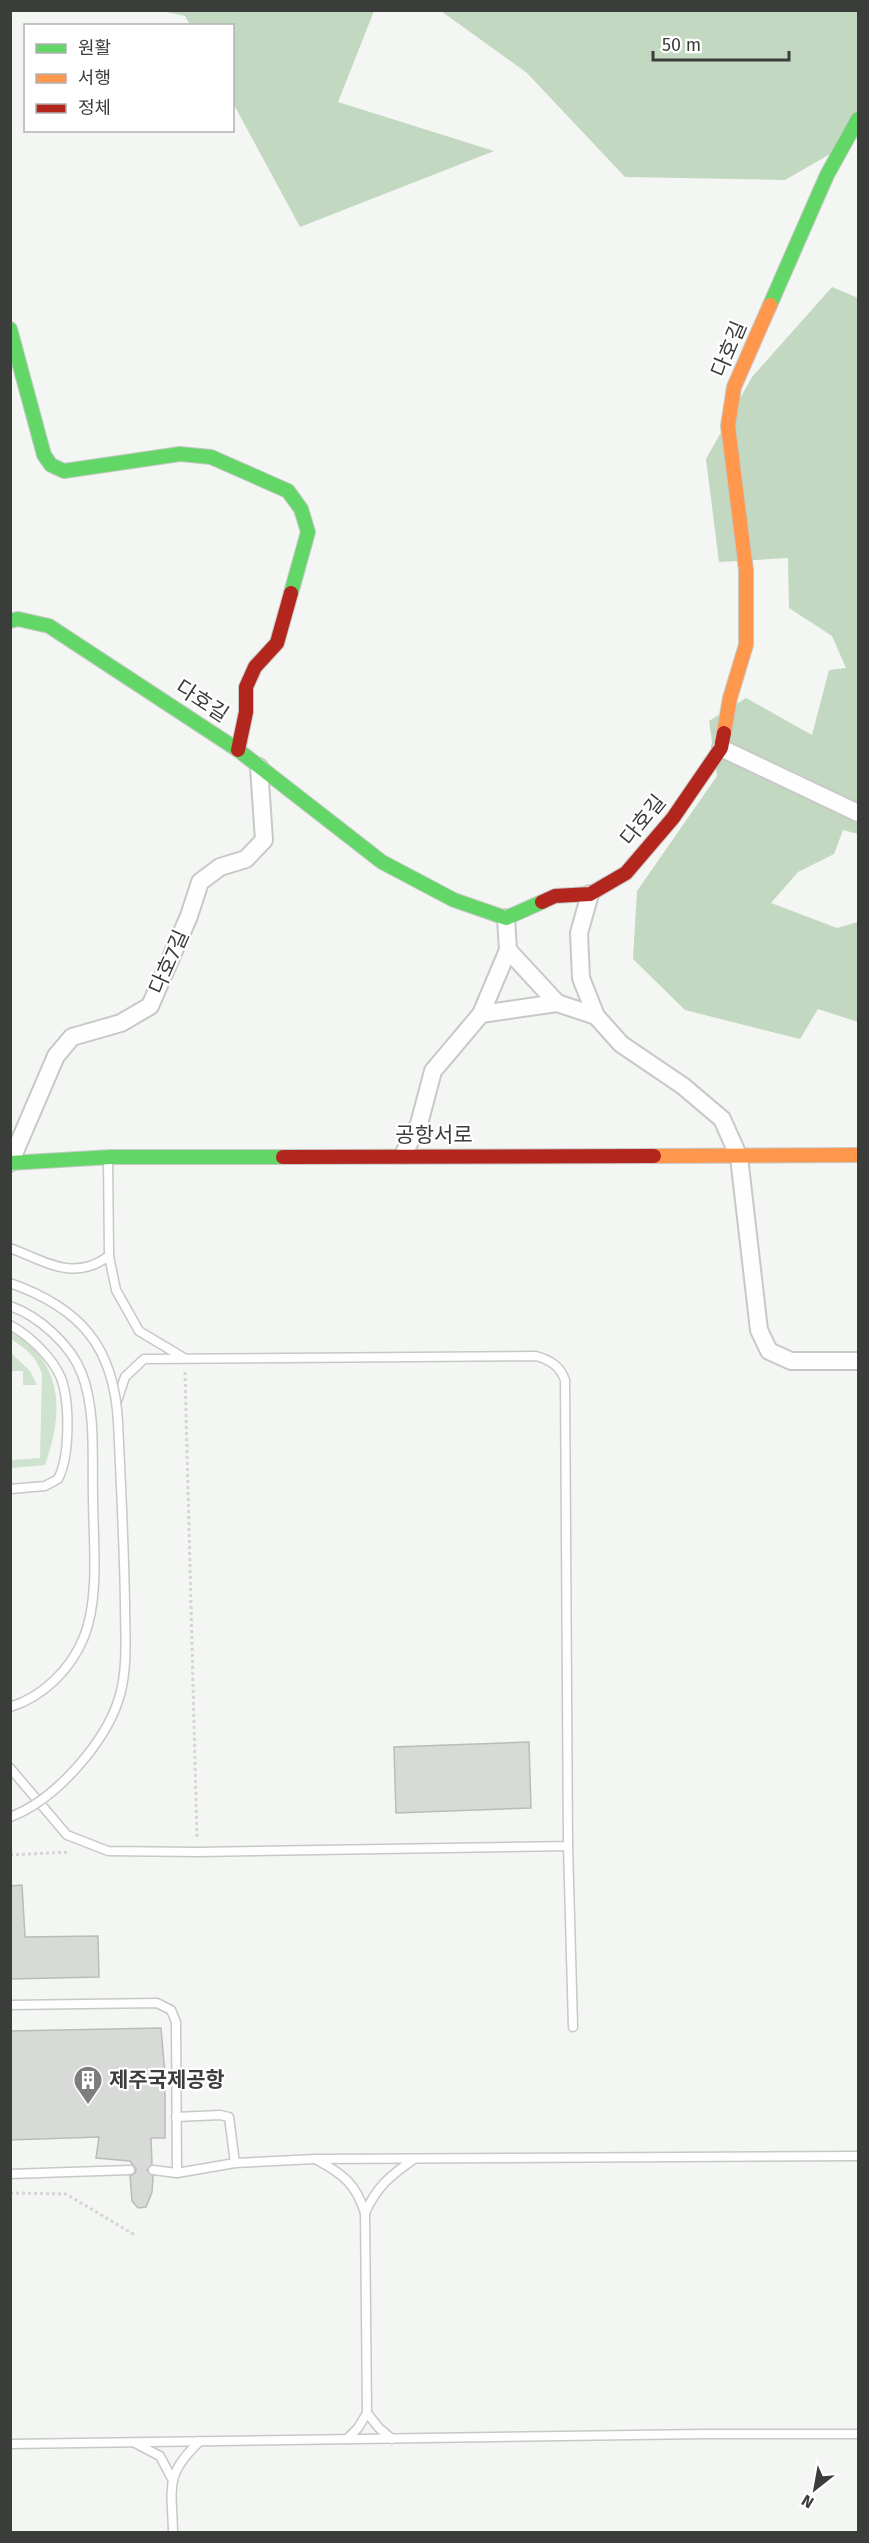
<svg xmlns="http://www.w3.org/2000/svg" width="869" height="2543" viewBox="0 0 869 2543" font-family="'Fira Sans','Noto Sans KR',sans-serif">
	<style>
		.green { fill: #cfe2ce }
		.forest { fill: #c2d8c0 }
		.building { fill: #d8dad8; stroke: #babcba; stroke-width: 1.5 }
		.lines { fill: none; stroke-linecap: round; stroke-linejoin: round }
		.lane-casing { stroke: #c7c9c7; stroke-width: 11 }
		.street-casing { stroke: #c7c9c7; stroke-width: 20 }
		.fast-casing { stroke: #c7c9c7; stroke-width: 16 }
		.slow-casing { stroke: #c7c9c7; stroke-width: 16 }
		.jam-casing { stroke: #c7c9c7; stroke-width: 16 }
		.path { stroke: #d4d5d4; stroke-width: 3; stroke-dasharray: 3 3; stroke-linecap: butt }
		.lane { stroke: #fdfefd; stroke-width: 8 }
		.street { stroke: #fdfefd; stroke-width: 16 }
		.fast { stroke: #63d668; stroke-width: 14 }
		.slow { stroke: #ff974d; stroke-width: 14 }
		.jam { stroke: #b3261e; stroke-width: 14 }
		.lane-bridge-casing { stroke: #c7c9c7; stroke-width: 11; stroke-linecap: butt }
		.lane-bridge { stroke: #fdfefd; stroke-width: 8 }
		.labels { text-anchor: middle; stroke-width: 4.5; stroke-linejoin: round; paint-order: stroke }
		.street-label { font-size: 21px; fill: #3b3d3b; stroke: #fff }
		.poi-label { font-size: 21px; font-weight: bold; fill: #3b3d3b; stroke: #fff; text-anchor: start }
	</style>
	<rect width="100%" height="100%" fill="#f3f6f2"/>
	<g class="green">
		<path d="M11,1332C64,1362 64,1413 45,1465L11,1468V1460L40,1458L42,1374C37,1357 25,1348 11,1339Z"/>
		<path d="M11,1353L30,1371L37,1385H23V1371H11Z"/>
	</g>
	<g class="forest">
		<path d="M162,11H374L338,102L494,151L300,227L233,103L232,26L190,25L185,16Z"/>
		<path d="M441,11H858V138L785,180L625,177L527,73Z"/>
		<path d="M832,287L858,298V834L843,830L834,854L798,872L771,903L837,928L858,922V1022L818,1009L800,1039L685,1010L633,959L637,891L717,776L709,721L746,698L812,735L829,670L846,668L832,636L789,608L788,558L719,562L706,459L752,377Z"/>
	</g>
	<g class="building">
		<path d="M529,1742L531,1808L396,1813L394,1747Z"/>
		<path d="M22,1885L25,1937L98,1936L99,1977L10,1979V1886Z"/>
		<path d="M161,2028L165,2074V2138H151L152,2164L147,2170L153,2176L152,2192L146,2207L138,2208L132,2201L130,2176L135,2173L136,2169L130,2161L96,2158L99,2137L10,2140V2031Z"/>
	</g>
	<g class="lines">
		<g class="lane-casing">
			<g id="lane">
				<path d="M10,1248C47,1262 73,1282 109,1256L108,1158"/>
				<path d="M109,1256L116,1290L139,1331L184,1358"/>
				<path d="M10,1306C39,1316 71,1345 82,1374C96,1411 92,1457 93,1496C93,1539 100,1597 84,1637C71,1669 43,1697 10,1707"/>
				<path d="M10,1325C30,1336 52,1357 61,1378C70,1402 70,1457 58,1479L45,1486L10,1489"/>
				<path d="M10,1768L67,1835L108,1851L198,1852L568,1846L565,1380C560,1366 550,1360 536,1356L144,1359L125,1377L117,1401"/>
				<path d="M568,1846L573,2027"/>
				<path d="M10,2005L157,2003L171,2010L176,2022L177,2173"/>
				<path d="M176,2117L220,2115L229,2117L235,2163"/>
				<path d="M317,2160C343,2174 356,2184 365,2213"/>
				<path d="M153,2170L177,2173L235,2163L315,2159L858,2156"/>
				<path d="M10,2174L130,2170"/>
				<path d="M347,2439L358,2428L367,2413"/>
				<path d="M392,2439L379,2428L367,2413L365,2213C377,2186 390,2176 414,2159"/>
				<path d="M135,2443L160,2456L172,2479"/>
				<path d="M10,2444L705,2434H858"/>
				<path d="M173,2532C172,2487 164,2475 200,2441"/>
			</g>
		</g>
		<g class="street-casing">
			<g id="street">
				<path d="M721,748L858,813"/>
				<path d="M590,894L579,933L581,978L596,1016L621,1044L683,1086L722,1119L739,1157L759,1330L769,1351L791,1361H858"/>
				<path d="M508,950L557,1003"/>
				<path d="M481,1014L557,1003L596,1016"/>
				<path d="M403,1155L419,1124L433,1071L481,1014L508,950L506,918"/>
				<path d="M10,1163L56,1056L72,1037L121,1023L150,1006L189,916L200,882L220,867L246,859L264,840L259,767"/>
			</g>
		</g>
		<g class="fast-casing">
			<g id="fast">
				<path d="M770,305L827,175L858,119"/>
				<path d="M10,329L44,455L51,465L64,471L180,454L211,457L288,491L301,509L308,532L291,593"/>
				<path d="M10,621L18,619L49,626L238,750L382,862L454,900L506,918L542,902"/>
				<path d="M10,1163L111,1157H283"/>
			</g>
		</g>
		<g class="slow-casing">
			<g id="slow">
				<path d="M724,733L730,698L746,645V570L728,426L734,387L770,305"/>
				<path d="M654,1156L858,1155"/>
			</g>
		</g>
		<g class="jam-casing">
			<g id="jam">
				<path d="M238,750L246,712V687L255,667L277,643L291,593"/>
				<path d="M542,902L555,896L590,894L626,873L673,818L721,748L724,733"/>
				<path d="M283,1157L654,1156"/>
			</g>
		</g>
		<g class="path">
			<path d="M185,1372L197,1839"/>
			<path d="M10,1855L70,1852"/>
			<path d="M10,2193L66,2194L135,2235"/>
		</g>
		<use href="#lane" class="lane"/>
		<use href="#street" class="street"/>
		<use href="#fast" class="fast"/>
		<use href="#slow" class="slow"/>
		<use href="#jam" class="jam"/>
		<g class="lane-bridge-casing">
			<path id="lane-bridge" d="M10,1283C81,1308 114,1347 118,1422C121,1483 124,1544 125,1604C125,1634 128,1666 120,1695C107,1741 56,1800 10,1817"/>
		</g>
		<use href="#lane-bridge" class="lane-bridge"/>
	</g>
	<defs>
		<g id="building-pin" transform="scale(1.5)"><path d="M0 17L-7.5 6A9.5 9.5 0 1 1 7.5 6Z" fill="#7b7e7b" stroke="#fff"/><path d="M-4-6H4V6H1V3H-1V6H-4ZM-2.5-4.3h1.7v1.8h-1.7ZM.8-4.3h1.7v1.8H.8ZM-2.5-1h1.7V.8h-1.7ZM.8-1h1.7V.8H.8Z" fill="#fff"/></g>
	</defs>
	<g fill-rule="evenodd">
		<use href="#building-pin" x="88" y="2080"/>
	</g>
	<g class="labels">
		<g class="street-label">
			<text transform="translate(729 349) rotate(-67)" y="7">다호길</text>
			<text transform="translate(202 701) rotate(33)" y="7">다호길</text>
			<text transform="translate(643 820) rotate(-51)" y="7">다호길</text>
			<text transform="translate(169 962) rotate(-66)" y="7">다호7길</text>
			<text x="434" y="1142">공항서로</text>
		</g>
		<g class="poi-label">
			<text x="109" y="2087">제주국제공항</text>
		</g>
	</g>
	<rect width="869" height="2543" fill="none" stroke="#3b3d3b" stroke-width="24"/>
	<rect x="24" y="24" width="210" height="108" fill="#ffffff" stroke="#b1b1b1" stroke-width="1.5"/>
	<rect x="36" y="44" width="30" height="9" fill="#63d668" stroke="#b1b1b1" stroke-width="1.5"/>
	<text x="78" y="54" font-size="18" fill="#3b3d3b">원활</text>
	<rect x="36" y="74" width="30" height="9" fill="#ff974d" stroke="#b1b1b1" stroke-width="1.5"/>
	<text x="78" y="84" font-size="18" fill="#3b3d3b">서행</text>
	<rect x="36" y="104" width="30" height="9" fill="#b3261e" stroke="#b1b1b1" stroke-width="1.5"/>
	<text x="78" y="114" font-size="18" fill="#3b3d3b">정체</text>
	<g transform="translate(815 2489) rotate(211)" stroke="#ffffff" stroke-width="4.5" paint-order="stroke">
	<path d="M0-4.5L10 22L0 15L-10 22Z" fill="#3b3d3b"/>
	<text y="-9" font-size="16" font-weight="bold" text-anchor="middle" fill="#3b3d3b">N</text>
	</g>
	<path d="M653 51v9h136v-9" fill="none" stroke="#3b3d3b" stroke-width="3"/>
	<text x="662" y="51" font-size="18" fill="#3b3d3b" stroke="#ffffff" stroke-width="4.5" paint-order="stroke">50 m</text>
</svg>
